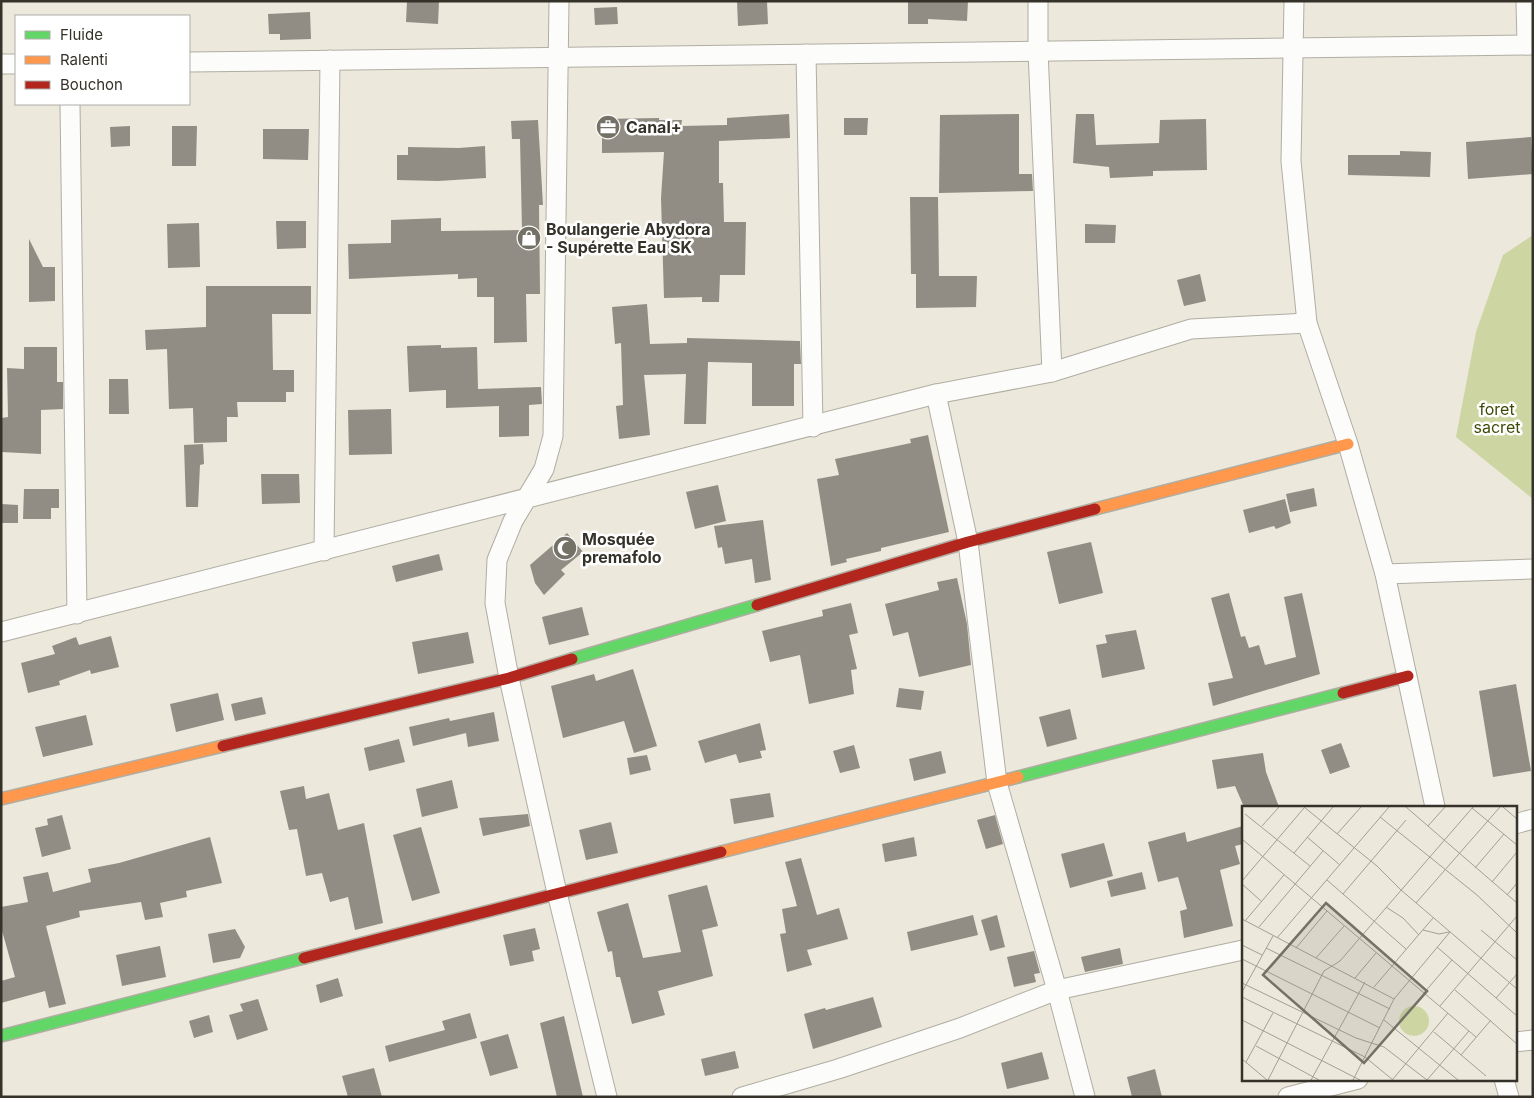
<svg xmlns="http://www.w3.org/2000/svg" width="1534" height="1098" viewBox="0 0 1534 1098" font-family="Inter,sans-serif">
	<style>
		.green { fill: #cdd6a3 }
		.building { fill: #918d84 }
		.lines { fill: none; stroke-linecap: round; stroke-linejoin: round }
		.street-casing { stroke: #b0ada3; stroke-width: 21 }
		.fast-casing { stroke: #b0ada3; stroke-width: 14 }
		.slow-casing { stroke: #b0ada3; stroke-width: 14 }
		.jam-casing { stroke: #b0ada3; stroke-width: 14 }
		.street { stroke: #fcfcfa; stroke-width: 19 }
		.fast { stroke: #63d668; stroke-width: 11 }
		.slow { stroke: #ff974d; stroke-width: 11 }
		.jam { stroke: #b3261e; stroke-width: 11 }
		.labels { text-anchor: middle; stroke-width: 5; stroke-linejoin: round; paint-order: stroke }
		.poi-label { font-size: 16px; font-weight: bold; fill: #343229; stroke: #fff; text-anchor: start }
		.park-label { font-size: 16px; fill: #3e4b07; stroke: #fff }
		.inset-road { fill: none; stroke: #a29f94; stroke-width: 1 }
		.view { fill: #747267; fill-opacity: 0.15; stroke: #747267; stroke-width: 2.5 }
		.inset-edge { fill: none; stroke: #343229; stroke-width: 2.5 }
	</style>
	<rect width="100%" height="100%" fill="#ece8db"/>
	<path class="green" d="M1533,235V499L1456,437L1476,332L1503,255Z"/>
	<g class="building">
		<path d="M407,1H439L438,24L406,22Z"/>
		<path d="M737,1H767L768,24L738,26Z"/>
		<path d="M908,1H968L967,21L928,19V24H908Z"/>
		<path d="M617,7L618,24L595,25L594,8Z"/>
		<path d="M310,12L311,39L280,40V34H269L268,14Z"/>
		<path d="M789,114L790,138L719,141V183H723L724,222H746L745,275H720L719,302H702V297L664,298L661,198L664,152L602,153V119L659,118V120H682L681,126L727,125V118Z"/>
		<path d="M1019,114V174H1032L1033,191L939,193L940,115Z"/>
		<path d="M1076,114H1094L1096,145L1159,143L1160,120L1206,119L1207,170L1153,171V176L1110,178L1109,167L1073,163Z"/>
		<path d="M844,118H868L867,135H844Z"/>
		<path d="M538,120L543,205H539L540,294H526L527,342L494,343V297H477V278L458,279V274L349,279L348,244L391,243V220L441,218V231L522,230L520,139H512L511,121Z"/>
		<path d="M130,126V146L111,147L110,127Z"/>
		<path d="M172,126H197L196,166H172Z"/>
		<path d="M263,129H309L308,160L263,159Z"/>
		<path d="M1531,137L1533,174L1468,179L1466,142Z"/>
		<path d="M485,146L486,178L438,181L397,180V155H408V147L459,148Z"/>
		<path d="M1400,151L1431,152L1430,177L1348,175V155H1400Z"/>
		<path d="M910,197H938L939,276H977L976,307L916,308V274H911Z"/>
		<path d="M276,221H306V248L277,249Z"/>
		<path d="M199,223L200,267L168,268L167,224Z"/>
		<path d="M1085,224L1116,225L1115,243H1085Z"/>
		<path d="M29,239L43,267H55V301L29,302Z"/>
		<path d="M1200,274L1206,301L1184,306L1177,280Z"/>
		<path d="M206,286H311V314H272L273,370H294V392H286V402H237L238,417H227V442L194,443L193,408L169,409L167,349L146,350L145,330L206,327Z"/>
		<path d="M647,304L650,344L687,343V338L800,341L801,364H794V406H752V363L708,362L706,424H684L686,374L644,375L650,435L619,439L616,406L623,405L621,343L615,344L612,307Z"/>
		<path d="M441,345V348L477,347L478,389L541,387L542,404L529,405V436L499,437V406L446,408V390L409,392L407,346Z"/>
		<path d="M24,347H57V382H63V409L41,410V454L1,452V418L8,417L7,368L24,369Z"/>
		<path d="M109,379H128L129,414H109Z"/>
		<path d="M391,409L392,454L349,455L348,410Z"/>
		<path d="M928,435L949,532L881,548V551L846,559L847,562L831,566L817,479L839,475L835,459L911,443L910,439Z"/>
		<path d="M203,444L204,464L200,465L198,507H186L184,445Z"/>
		<path d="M261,474H299L300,503L262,504Z"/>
		<path d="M718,485L726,521L695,529L686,492Z"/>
		<path d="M1314,488L1317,506L1290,512L1286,494Z"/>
		<path d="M24,489H59V508H51V519H23Z"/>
		<path d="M1285,499L1291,523L1276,529L1274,526L1249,533L1243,510Z"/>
		<path d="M1,504L18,505V523H1Z"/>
		<path d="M763,520L771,580L755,583L752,559L725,564L722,547L718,548L714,526Z"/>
		<path d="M567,533L583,552L561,570L565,574L544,595L535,583L530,565Z"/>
		<path d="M1091,542L1103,593L1059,604L1047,552Z"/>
		<path d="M439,554L443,570L396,582L392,566Z"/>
		<path d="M957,578L967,624L971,665L919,677L908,632L893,636L885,604L939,590L937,582Z"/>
		<path d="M1229,593L1241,637L1245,636L1249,648L1259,645L1265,665L1296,657L1284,597L1302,593L1320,674L1213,706L1208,683L1233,678L1211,598Z"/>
		<path d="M851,603L858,633L849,635L857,669L851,670L854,694L809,704L800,655L770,662L762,631L823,616L822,610Z"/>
		<path d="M582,607L589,635L549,645L542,617Z"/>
		<path d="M1136,630L1145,669L1102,678L1096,645L1107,643L1105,635Z"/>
		<path d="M468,632L474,663L418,674L412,642Z"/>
		<path d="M111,636L119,667L91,674L90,670L59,681L60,685L28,693L21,663L55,654L52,646L76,637L79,645Z"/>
		<path d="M633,669L657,746L634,753L624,721L563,738L551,686L594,674L596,681Z"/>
		<path d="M1516,684L1531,771L1493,777L1479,691Z"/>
		<path d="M899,688L924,691L921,710L896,707Z"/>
		<path d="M218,693L224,720L176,732L170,704Z"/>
		<path d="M262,697L266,714L235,721L231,704Z"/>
		<path d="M1070,709L1077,739L1047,747L1039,717Z"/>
		<path d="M494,712L499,741L468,747L466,733L413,746L409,727L449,718L450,721Z"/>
		<path d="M86,715L93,745L43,757L35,727Z"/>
		<path d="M760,723L766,750L760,751L762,758L739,763L736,754L705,763L698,741Z"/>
		<path d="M399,739L405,762L369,771L364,748Z"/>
		<path d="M1341,743L1350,767L1330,774L1321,750Z"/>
		<path d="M854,745L860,768L840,773L833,751Z"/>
		<path d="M941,751L946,773L914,781L909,759Z"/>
		<path d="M1263,753L1266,772L1279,807H1244L1235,786L1217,789L1212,760Z"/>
		<path d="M647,755L651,770L630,775L627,758Z"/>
		<path d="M452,780L458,808L422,817L416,789Z"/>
		<path d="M304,786L306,799L329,793L338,830L364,823L383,923L355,930L348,897L330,902L322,873L306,876L297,829L289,830L280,791Z"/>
		<path d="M770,793L774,817L734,824L730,799Z"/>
		<path d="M528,814L530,826L483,836L479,818Z"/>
		<path d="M62,815L71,849L42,857L35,828L48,825L47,819Z"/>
		<path d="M995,815L1003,844L986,849L977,820Z"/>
		<path d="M611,822L618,853L586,860L579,830Z"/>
		<path d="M1243,826V844L1235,846L1240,864L1220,870L1233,926L1184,938L1180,911L1187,909L1178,877L1158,882L1148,842L1185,832L1187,842Z"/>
		<path d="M421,827L440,893L412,901L393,835Z"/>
		<path d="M210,837L222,883L186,891L187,897L160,903L163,917L145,920L141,902L79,911L80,917L46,926L66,1004L49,1008L45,991L1,1003V981L15,977L1,927V907L28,902L23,877L48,872L53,892L91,882L88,869L119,863Z"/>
		<path d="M914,837L917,856L885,862L882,844Z"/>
		<path d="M1104,843L1113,876L1070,888L1061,854Z"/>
		<path d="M801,858L817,915L839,908L848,939L807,950L812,965L787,972L780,934L786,933L782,909L797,906L785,862Z"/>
		<path d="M1142,872L1146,889L1111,897L1107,881Z"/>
		<path d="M707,885L718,926L702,930L713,976L658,991L665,1015L632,1024L620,977H616L612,951L608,952L597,912L628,903L643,958L681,952L668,895Z"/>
		<path d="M973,915L978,935L911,951L907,932Z"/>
		<path d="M997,915L1005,947L990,951L981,920Z"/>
		<path d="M535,928L540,949L532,951L534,961L510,966L503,935Z"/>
		<path d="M235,929L245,947L240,958L213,963L208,934Z"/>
		<path d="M160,946L166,977L122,986L116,955Z"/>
		<path d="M1120,948L1123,964L1085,972L1081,957Z"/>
		<path d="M1034,951L1040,973L1034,974L1036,982L1014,987L1007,957Z"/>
		<path d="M338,978L343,996L320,1003L316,985Z"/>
		<path d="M873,997L882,1027L813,1049L804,1014L825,1008L826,1010Z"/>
		<path d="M258,999L268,1030L237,1040L229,1015L243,1011L240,1004Z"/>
		<path d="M470,1013L477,1038L389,1062L385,1046L445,1030L442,1021Z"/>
		<path d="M209,1015L213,1032L194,1038L189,1021Z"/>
		<path d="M564,1016L583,1097H557L540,1023Z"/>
		<path d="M508,1034L518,1068L490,1076L480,1042Z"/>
		<path d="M735,1051L739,1068L705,1076L701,1059Z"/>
		<path d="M1042,1052L1049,1079L1007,1089L1001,1063Z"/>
		<path d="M374,1068L382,1097H348L342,1076Z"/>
		<path d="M1155,1069L1162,1097H1132L1127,1077Z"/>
	</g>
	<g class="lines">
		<g class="street-casing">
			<g id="street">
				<path d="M559,1L553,436L544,469L513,521L497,560L495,603L509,678L557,893L607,1097"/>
				<path d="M1038,1V51L1052,372"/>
				<path d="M1294,1L1291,161L1307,323L1348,444L1385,574L1435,807"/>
				<path d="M1526,1L1527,45"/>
				<path d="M806,54L813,427"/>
				<path d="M189,62L1533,45"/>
				<path d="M1,64H16"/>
				<path d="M70,104L77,614"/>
				<path d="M936,394L968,542L997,783L1057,990L1085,1097"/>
				<path d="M324,551L330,60"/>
				<path d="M1385,574L1533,569"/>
				<path d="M1,632L936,394L1052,372L1191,329L1307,323"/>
				<path d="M1515,824L1533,819"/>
				<path d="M1515,1042L1533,1040"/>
				<path d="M1504,1079L1509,1097"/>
				<path d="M742,1097L838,1069L960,1028L1057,990L1243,950"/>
				<path d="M1288,1097L1358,1079"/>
			</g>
		</g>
		<g class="fast-casing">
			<g id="fast">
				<path d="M572,659L757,605"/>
				<path d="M1018,777L1343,693"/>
				<path d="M1,1036L304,958"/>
			</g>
		</g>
		<g class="slow-casing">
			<g id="slow">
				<path d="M1095,509L1348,444"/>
				<path d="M1,799L223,746"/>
				<path d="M721,852L1018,777"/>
			</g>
		</g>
		<g class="jam-casing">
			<g id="jam">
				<path d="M757,605L968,542L1095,509"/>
				<path d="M1343,693L1408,676"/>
				<path d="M223,746L509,678L572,659"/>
				<path d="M304,958L721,852"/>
			</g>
		</g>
		<use href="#street" class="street"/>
		<use href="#fast" class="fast"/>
		<use href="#slow" class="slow"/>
		<use href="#jam" class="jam"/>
	</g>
	<defs>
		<g id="office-disc" transform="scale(1.25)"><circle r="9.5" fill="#747267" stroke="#fff"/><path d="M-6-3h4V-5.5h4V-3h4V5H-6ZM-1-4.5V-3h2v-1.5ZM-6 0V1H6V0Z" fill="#fff"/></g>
		<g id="shop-disc" transform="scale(1.25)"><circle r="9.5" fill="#747267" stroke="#fff"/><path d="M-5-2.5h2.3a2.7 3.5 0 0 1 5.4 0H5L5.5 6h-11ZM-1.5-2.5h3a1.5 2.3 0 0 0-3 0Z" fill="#fff"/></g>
		<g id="mosque-disc" transform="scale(1.25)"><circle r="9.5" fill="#747267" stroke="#fff"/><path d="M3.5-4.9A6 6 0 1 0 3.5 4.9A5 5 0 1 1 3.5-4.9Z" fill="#fff"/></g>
	</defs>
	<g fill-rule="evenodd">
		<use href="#office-disc" x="608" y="127"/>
		<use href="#shop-disc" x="529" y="238"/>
		<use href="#mosque-disc" x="565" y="548"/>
	</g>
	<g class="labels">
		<g class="poi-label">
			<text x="626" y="133">Canal+</text>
			<text x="546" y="235">Boulangerie Abydora<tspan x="546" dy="18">- Supérette Eau SK</tspan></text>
			<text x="582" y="545">Mosquée<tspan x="582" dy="18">premafolo</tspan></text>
		</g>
		<g class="park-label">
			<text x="1497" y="415">foret<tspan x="1497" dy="18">sacret</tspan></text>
		</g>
	</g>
	<g transform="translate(1242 806)">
		<rect width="275" height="275" fill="#ece8db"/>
		<path d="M157 215a15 15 0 1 1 30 0a15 15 0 1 1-30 0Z" fill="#cdd6a3"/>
		<path class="inset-road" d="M62,1L135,60L159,84L275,183M164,1L275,97M261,1L275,13M230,2L275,39M3,8L68,60M138,11L235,89L275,127M20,20L37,1M186,20L203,1M95,28L119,1M65,31L98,59M0,33L234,231M52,47L91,1M233,62L262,28M85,74L164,143M0,75L62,2M250,76L275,46M0,78L19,95M101,88L164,14M265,89L275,77M174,97L258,1M144,101L161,112L177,129M0,113L152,193M3,115L42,69M17,121L81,45M181,124L197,128L207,126M239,124L275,154M35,132L147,1M0,139L20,149M195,141L275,210M24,142L148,203M54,142L85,105M74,152L102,120M0,153L138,222M113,172L134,147M0,177L114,232L142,241L185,274M132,181L191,112M213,184L275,238M0,186L31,130M182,187L210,154M0,191L123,251L151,274M254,192L275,168M198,200L275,110M0,214L118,274M142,214L216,274M192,226L244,270M14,240L77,274M219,249L249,214M0,253L25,274M4,256L31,207M151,273L206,207M26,274L82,165L98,155L231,1M69,274L123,176M111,274L152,193L208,126M185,274L227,225"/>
		<path class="view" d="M84,97L185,185L122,257L21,169Z"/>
		<rect width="275" height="275" class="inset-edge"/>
	</g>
	<rect width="1534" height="1098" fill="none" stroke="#343229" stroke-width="5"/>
	<rect x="15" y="15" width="175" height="90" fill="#ffffff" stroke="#aeada9"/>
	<rect x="25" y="31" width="25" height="8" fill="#63d668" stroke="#aeada9"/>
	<text x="60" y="40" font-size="15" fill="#343229">Fluide</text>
	<rect x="25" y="56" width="25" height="8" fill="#ff974d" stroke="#aeada9"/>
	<text x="60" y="65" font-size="15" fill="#343229">Ralenti</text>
	<rect x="25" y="81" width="25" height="8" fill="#b3261e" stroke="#aeada9"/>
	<text x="60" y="90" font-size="15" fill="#343229">Bouchon</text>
</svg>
